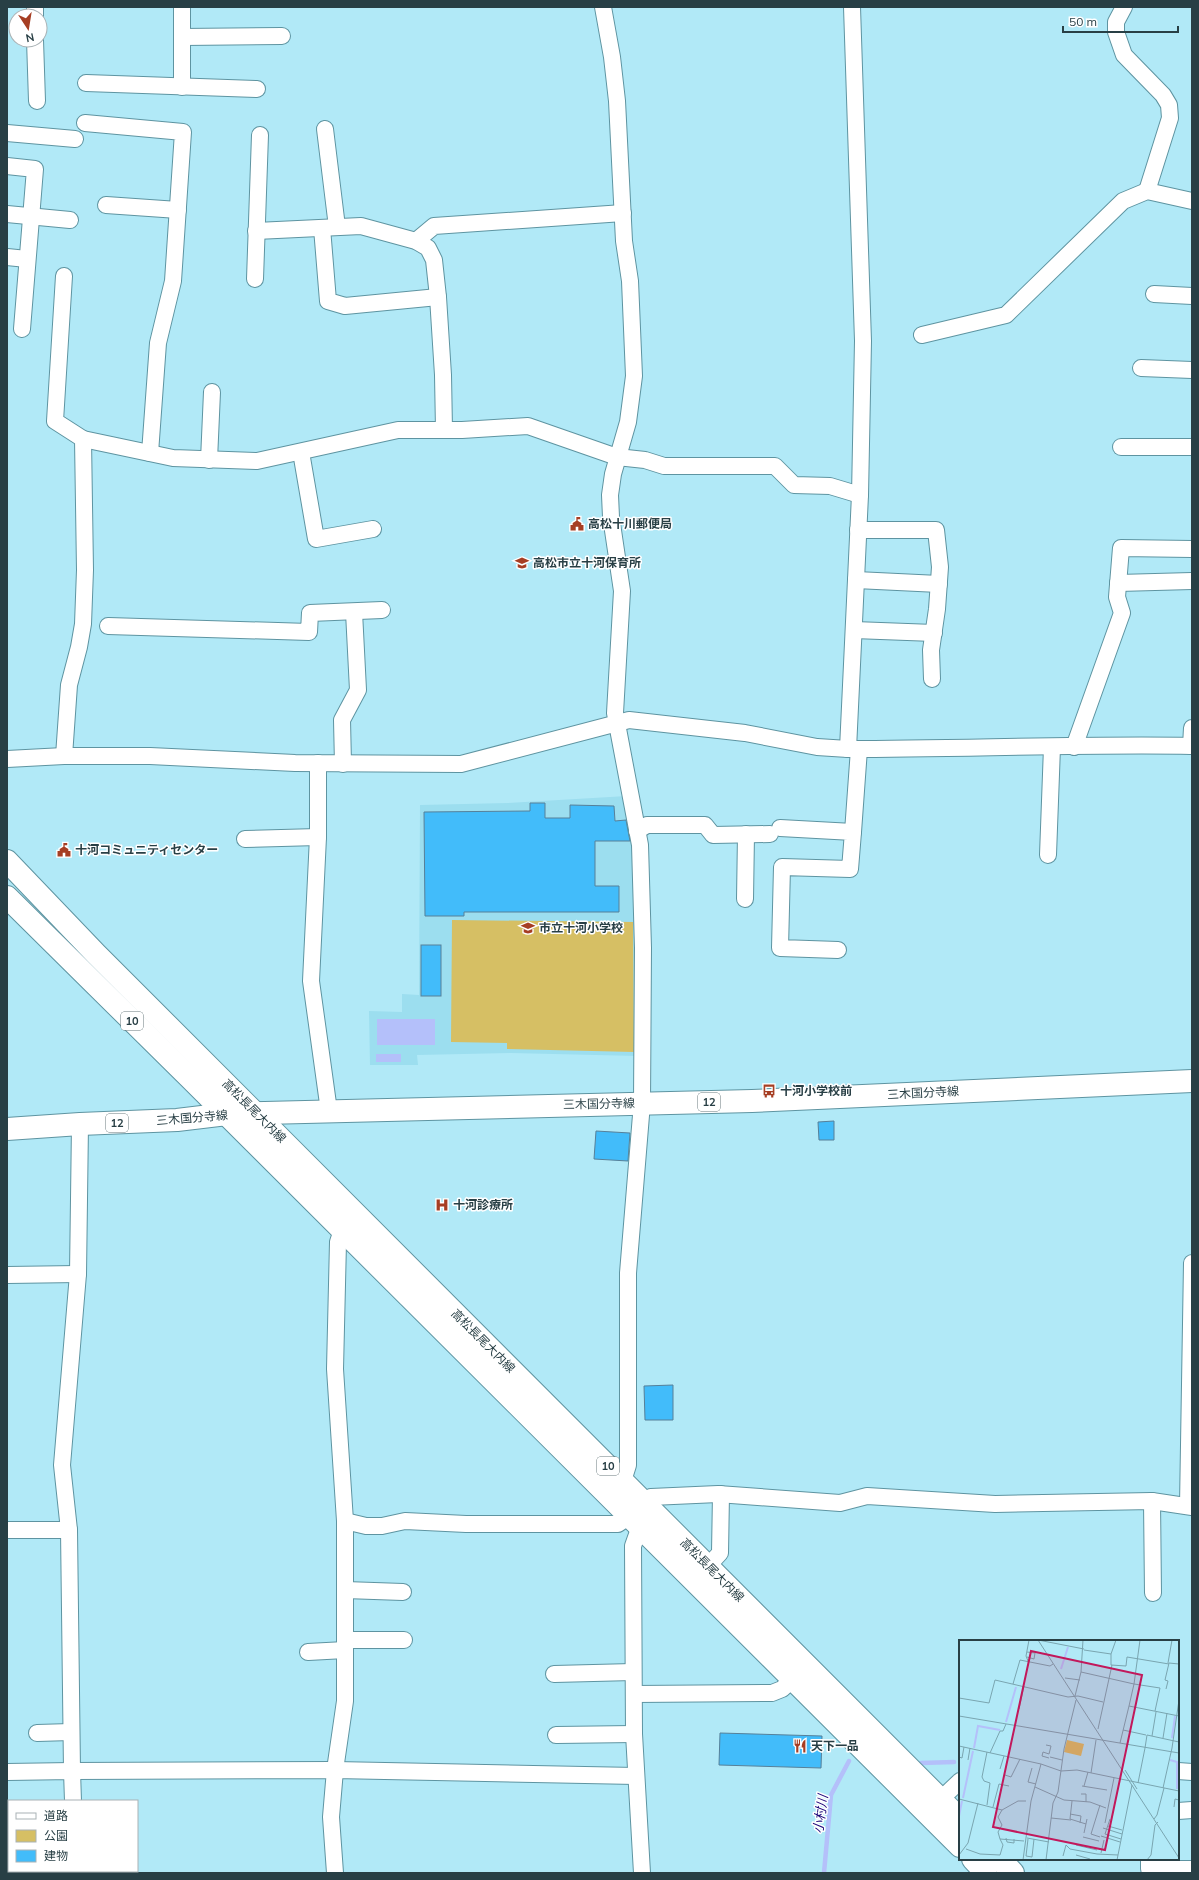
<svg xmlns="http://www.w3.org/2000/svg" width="1199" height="1880" viewBox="0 0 1199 1880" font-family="Mulish,'Noto Sans JP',sans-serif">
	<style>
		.built { fill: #9cdeef }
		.green { fill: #d6bf64 }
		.water { fill: #b4c0fa }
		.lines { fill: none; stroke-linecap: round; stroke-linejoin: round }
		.stream { stroke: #b4c0fa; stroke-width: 4.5 }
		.building { fill: #42bcfa; stroke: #568099 }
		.street-casing { stroke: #5e94a1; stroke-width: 18 }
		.primary-casing { stroke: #5e94a1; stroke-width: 24 }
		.street { stroke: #fff; stroke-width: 16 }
		.primary { stroke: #fff; stroke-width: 22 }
		.labels { text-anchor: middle; stroke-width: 3; stroke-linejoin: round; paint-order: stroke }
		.shield { fill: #fff; stroke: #68797d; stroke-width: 1 }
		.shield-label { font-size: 11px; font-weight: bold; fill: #283f45 }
		.poi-label { font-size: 12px; font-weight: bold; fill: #283f45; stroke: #fff; text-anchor: start }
		.street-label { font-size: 12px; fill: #283f45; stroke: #fff }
		.water-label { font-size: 13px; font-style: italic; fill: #1d087a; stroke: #fff }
		.inset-river { fill: none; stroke: #b4c0fa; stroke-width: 2 }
		.inset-road { fill: none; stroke: #7aa5b0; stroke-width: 1 }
		.view { fill: #c2185b; fill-opacity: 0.15; stroke: #c2185b; stroke-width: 2 }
		.inset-edge { fill: none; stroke: #283f45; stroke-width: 2 }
	</style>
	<rect width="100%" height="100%" fill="#b1e9f7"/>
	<path class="built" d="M627,796L634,842L638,1056L511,1053L417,1055L418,1065H370L369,1011L402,1012V994L419,995L420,805L508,803Z"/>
	<path class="green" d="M452,920L633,922L634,1052L507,1049V1043L451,1042Z"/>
	<g class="water">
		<rect x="377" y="1019" width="58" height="26"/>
		<rect x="376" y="1054" width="25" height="8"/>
	</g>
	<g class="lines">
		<g class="stream">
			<path d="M921,1763L954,1762"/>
			<path d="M824,1873L831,1795L849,1761"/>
		</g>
	</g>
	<g class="building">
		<path d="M530,803H545V818H570V805L614,806L615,821L626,820L630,841H595V886H619V912H464V916H425L424,812L530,811Z"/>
		<rect x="421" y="945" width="20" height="51"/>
		<path d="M834,1121V1140H819L818,1122Z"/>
		<path d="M596,1131L630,1133L628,1161L594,1159Z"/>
		<path d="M673,1385V1420H645L644,1386Z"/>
		<path d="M720,1733L822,1736L821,1768L719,1765Z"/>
	</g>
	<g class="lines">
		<g class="street-casing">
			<g id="street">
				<path d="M35,7V16"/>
				<path d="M603,7L612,57L617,101L624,241L630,281L634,376L628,422L613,474L610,495L611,517L622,591L615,713L640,845L643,948L642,1103L628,1273V1465L623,1481L618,1489"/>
				<path d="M1124,7L1116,22V32L1124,55L1163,95L1169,105L1170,118L1147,191"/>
				<path d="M182,37L282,36"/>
				<path d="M35,40L37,101"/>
				<path d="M86,83L257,89"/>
				<path d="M182,87V7"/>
				<path d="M85,123L183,132L173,281L158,343L150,453"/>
				<path d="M325,129L337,227"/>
				<path d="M7,133L75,139"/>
				<path d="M7,166L35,169L22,329"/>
				<path d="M106,205L178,210"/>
				<path d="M7,214L70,220"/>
				<path d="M322,228L328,301L345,306L438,297"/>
				<path d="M256,231L361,226L416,241L428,248L434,260L438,297L443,375L444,430"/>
				<path d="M416,241L434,226L623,213"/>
				<path d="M7,257L27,259"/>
				<path d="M64,276L55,421L83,439L85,570L83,624L79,647L69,685L64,756"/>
				<path d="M255,279L260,135"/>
				<path d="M1154,294L1192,296"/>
				<path d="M922,335L1006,315L1123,201L1147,191L1192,201"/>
				<path d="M1141,368L1192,370"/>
				<path d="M83,439L173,458L257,461L398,430H462L528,426L617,457L645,460L664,466H775L794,485L830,486L860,495"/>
				<path d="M1121,447H1192"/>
				<path d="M301,452L316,539L373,529"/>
				<path d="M209,460L212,392"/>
				<path d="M858,530H936L940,567L937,609L931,650L932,679"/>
				<path d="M856,580L939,584"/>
				<path d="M1118,583L1192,581"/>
				<path d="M108,626L309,632L310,613L382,610"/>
				<path d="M854,630L934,633"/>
				<path d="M1191,746L1192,728"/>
				<path d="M1074,747L1122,613L1117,597L1121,548L1192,549"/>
				<path d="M848,749L860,495L863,341L852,7"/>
				<path d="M7,759L64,756H150L295,763L461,764L629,720L745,733L817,747L848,749C963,749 1078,744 1192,746"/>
				<path d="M318,763V837L311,981L329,1111"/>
				<path d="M343,764L342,720L358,690L354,612"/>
				<path d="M780,828L853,832L850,869L782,867L780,948L838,950"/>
				<path d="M637,831L647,825H705L713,835L770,834"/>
				<path d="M853,832L859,749"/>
				<path d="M245,839L318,837"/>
				<path d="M1048,855L1052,747"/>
				<path d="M745,899L746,834"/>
				<path d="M7,1275L78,1274"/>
				<path d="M1152,1501L1153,1593"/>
				<path d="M1188,1506L1192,1263"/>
				<path d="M345,1521L366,1526H382L405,1521L466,1524H618L646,1505L651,1497L718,1494L840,1503L867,1496L995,1504L1152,1501L1192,1507"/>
				<path d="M7,1530H69L72,1771L335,1770L636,1776"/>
				<path d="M69,1530L62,1465L78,1274L80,1124"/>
				<path d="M708,1566L720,1553L721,1494"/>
				<path d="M345,1590L403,1592"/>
				<path d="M345,1640H404"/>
				<path d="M308,1652L345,1650"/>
				<path d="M554,1674L633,1672"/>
				<path d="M634,1694L772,1693L782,1689L793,1679"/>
				<path d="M37,1733L71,1732"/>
				<path d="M556,1735L634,1734"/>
				<path d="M1178,1771L1192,1772"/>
				<path d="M7,1772L72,1771L73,1801"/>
				<path d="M941,1799L960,1781"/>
				<path d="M1178,1811L1192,1810"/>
				<path d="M1149,1859V1869H1192"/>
				<path d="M77,1871L78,1873"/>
				<path d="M335,1873L331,1817L335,1770L345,1701V1521L335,1369L338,1242L342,1230"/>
				<path d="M642,1873L634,1734L633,1546L640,1526L646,1519"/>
			</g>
		</g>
		<g class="primary-casing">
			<g id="primary">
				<path d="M7,861L96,954L960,1819"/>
				<path d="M7,897L189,1077L960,1846"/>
				<path d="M7,1129L80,1124L177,1120L227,1114L752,1101L1192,1081"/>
				<path d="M973,1859L986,1873"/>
				<path d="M1000,1859L1013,1873"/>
			</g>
		</g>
		<use href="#street" class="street"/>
		<use href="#primary" class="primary"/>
	</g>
	<defs>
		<g id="civic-bare" transform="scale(1.08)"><path d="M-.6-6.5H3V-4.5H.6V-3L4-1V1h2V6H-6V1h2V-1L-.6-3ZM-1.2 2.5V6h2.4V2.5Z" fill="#a63e23" stroke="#fff" stroke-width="2.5" paint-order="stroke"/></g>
		<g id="school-bare" transform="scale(1.08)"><path d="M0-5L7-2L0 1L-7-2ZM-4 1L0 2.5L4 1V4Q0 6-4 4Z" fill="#a63e23" stroke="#fff" stroke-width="2.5" paint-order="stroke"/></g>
		<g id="bus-bare" transform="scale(1.08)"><path d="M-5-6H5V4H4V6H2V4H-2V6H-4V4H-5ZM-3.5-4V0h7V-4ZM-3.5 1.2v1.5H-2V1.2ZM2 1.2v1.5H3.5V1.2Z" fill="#a63e23" stroke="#fff" stroke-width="2.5" paint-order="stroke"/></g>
		<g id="hospital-bare" transform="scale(1.08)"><path d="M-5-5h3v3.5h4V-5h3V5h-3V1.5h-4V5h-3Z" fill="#a63e23" stroke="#fff" stroke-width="2.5" paint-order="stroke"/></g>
		<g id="restaurant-bare" transform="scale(1.08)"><path d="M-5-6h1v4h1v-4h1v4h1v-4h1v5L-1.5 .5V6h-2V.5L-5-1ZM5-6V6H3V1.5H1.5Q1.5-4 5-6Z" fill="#a63e23" stroke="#fff" stroke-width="2.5" paint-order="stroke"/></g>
	</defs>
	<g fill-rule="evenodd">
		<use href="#civic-bare" x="577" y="524"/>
		<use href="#school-bare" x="522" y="563"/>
		<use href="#civic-bare" x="64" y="850"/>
		<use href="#school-bare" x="528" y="928"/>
		<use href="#bus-bare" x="769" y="1091"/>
		<use href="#hospital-bare" x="442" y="1205"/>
		<use href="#restaurant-bare" x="800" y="1746"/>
	</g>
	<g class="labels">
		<g class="shield">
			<rect x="121" y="1012" width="22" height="18" rx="3"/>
			<rect x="698" y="1093" width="22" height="18" rx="3"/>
			<rect x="106" y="1114" width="22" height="18" rx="3"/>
			<rect x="597" y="1457" width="22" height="18" rx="3"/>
		</g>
		<g class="shield-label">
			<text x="132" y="1025">10</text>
			<text x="709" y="1106">12</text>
			<text x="117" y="1127">12</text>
			<text x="608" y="1470">10</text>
		</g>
		<g class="poi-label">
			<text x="588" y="528">高松十川郵便局</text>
			<text x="533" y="567">高松市立十河保育所</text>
			<text x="75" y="854">十河コミュニティセンター</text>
			<text x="539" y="932">市立十河小学校</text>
			<text x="780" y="1095">十河小学校前</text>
			<text x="453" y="1209">十河診療所</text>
			<text x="811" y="1750">天下一品</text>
		</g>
		<g class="street-label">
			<text transform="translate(923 1093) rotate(-3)" y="4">三木国分寺線</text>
			<text transform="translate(599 1104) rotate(-1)" y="4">三木国分寺線</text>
			<text transform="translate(254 1111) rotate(45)" y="4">高松長尾大内線</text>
			<text transform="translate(192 1118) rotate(-5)" y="4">三木国分寺線</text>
			<text transform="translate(483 1341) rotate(45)" y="4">高松長尾大内線</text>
			<text transform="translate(712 1570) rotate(45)" y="4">高松長尾大内線</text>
		</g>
		<g class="water-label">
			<text transform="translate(820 1814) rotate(-82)" y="5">小村川</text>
		</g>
	</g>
	<g transform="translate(959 1640)">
		<rect width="220" height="220" fill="#b1e9f7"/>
		<path d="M108,100L125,104L122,116L105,112Z" fill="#d6bf64"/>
		<path class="inset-river" d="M102,29L109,7M47,82L57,47M213,98L216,76M15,108L19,86L41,90M211,120L218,122V149M4,158L14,111M0,176L3,161"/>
		<path class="inset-road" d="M79,0L125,9M79,0L220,218M181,0L175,44L201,48L196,71M125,10L152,14V25L167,26L168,17L210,24M152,14L157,0M68,17L75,19L76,13L68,12M69,21L67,16L70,0M209,23L213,0M122,32L175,44L170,66L220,76M106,38L121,40M54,44L61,20L91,26L94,24M207,49L209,41L206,40L210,23L220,24M116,56L122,32L124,0M0,58L30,63L36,40L109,57L119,56L144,62M60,69L65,46M0,76L220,113M139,89L153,25M164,90L187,95M193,96L197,72M204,98L208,73M161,103L170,66M87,105L92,106L90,114L84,112L83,116L90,118M0,106L82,124L102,131L118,130L220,151M186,108L188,95L220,102M28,112L23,137L25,141L31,143L28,165M31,113L41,91H44L47,84M0,117L3,118L5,107M91,117L103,120M9,120L11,108M73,128L69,142L77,144M41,129L45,116M166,130L178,149M132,133L137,100M46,135L52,137L61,119M179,143L186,108M123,146L148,150M125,146L129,132M76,147L105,160L131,162L147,168M204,148L213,108L220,60M122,154H127V162M0,159L43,170L59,161H67M113,161L111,179L127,184M34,167L40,144L50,146M215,167L216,159L220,160M43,170L39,177L43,185L39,192L41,199L65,201M111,174L122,176L121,183M92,178L112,180M151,179L146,194L162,199M195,179L198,175L205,148M146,183L155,138M149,186L163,190M144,188L163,194M125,193L128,179M142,196L161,202M124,197L140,201M141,197L132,194L141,165M47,198L48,202L55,203V199M68,198L90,202M69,199L67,216L73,217L75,199M117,205L138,210M7,209L21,214L41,215L44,205L41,199M142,213L145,200M0,215L9,203L19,163M117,215L131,219M104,216L107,205L111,209L138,214L159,215M64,220L72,161L82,124M87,220L94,163L99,152L105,109L117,60M158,220L173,145M188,220L192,215L196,185L199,182"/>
		<path class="view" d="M72,11L183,35L146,210L34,187Z"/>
		<rect width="220" height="220" class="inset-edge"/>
	</g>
	<rect width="1199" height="1880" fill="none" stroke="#283f45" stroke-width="16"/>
	<rect x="8" y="1800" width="130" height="72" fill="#ffffff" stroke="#a9b2b5"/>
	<rect x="16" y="1813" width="20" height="6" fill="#ffffff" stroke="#a9b2b5"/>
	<text x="44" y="1820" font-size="12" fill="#283f45">道路</text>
	<rect x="16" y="1830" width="20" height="12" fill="#d6bf64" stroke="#a9b2b5"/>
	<text x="44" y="1840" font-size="12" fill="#283f45">公園</text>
	<rect x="16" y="1850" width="20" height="12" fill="#42bcfa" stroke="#a9b2b5"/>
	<text x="44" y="1860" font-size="12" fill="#283f45">建物</text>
	<g transform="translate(28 28) rotate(168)"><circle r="19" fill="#ffffff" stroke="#a9b2b5"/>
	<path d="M0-3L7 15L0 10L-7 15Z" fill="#a63e23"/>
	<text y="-6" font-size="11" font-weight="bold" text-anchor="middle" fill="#283f45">N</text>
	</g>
	<path d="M1063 26v6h115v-6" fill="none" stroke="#283f45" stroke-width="2"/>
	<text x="1069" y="26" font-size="12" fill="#283f45" stroke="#ffffff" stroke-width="3" paint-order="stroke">50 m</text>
</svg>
